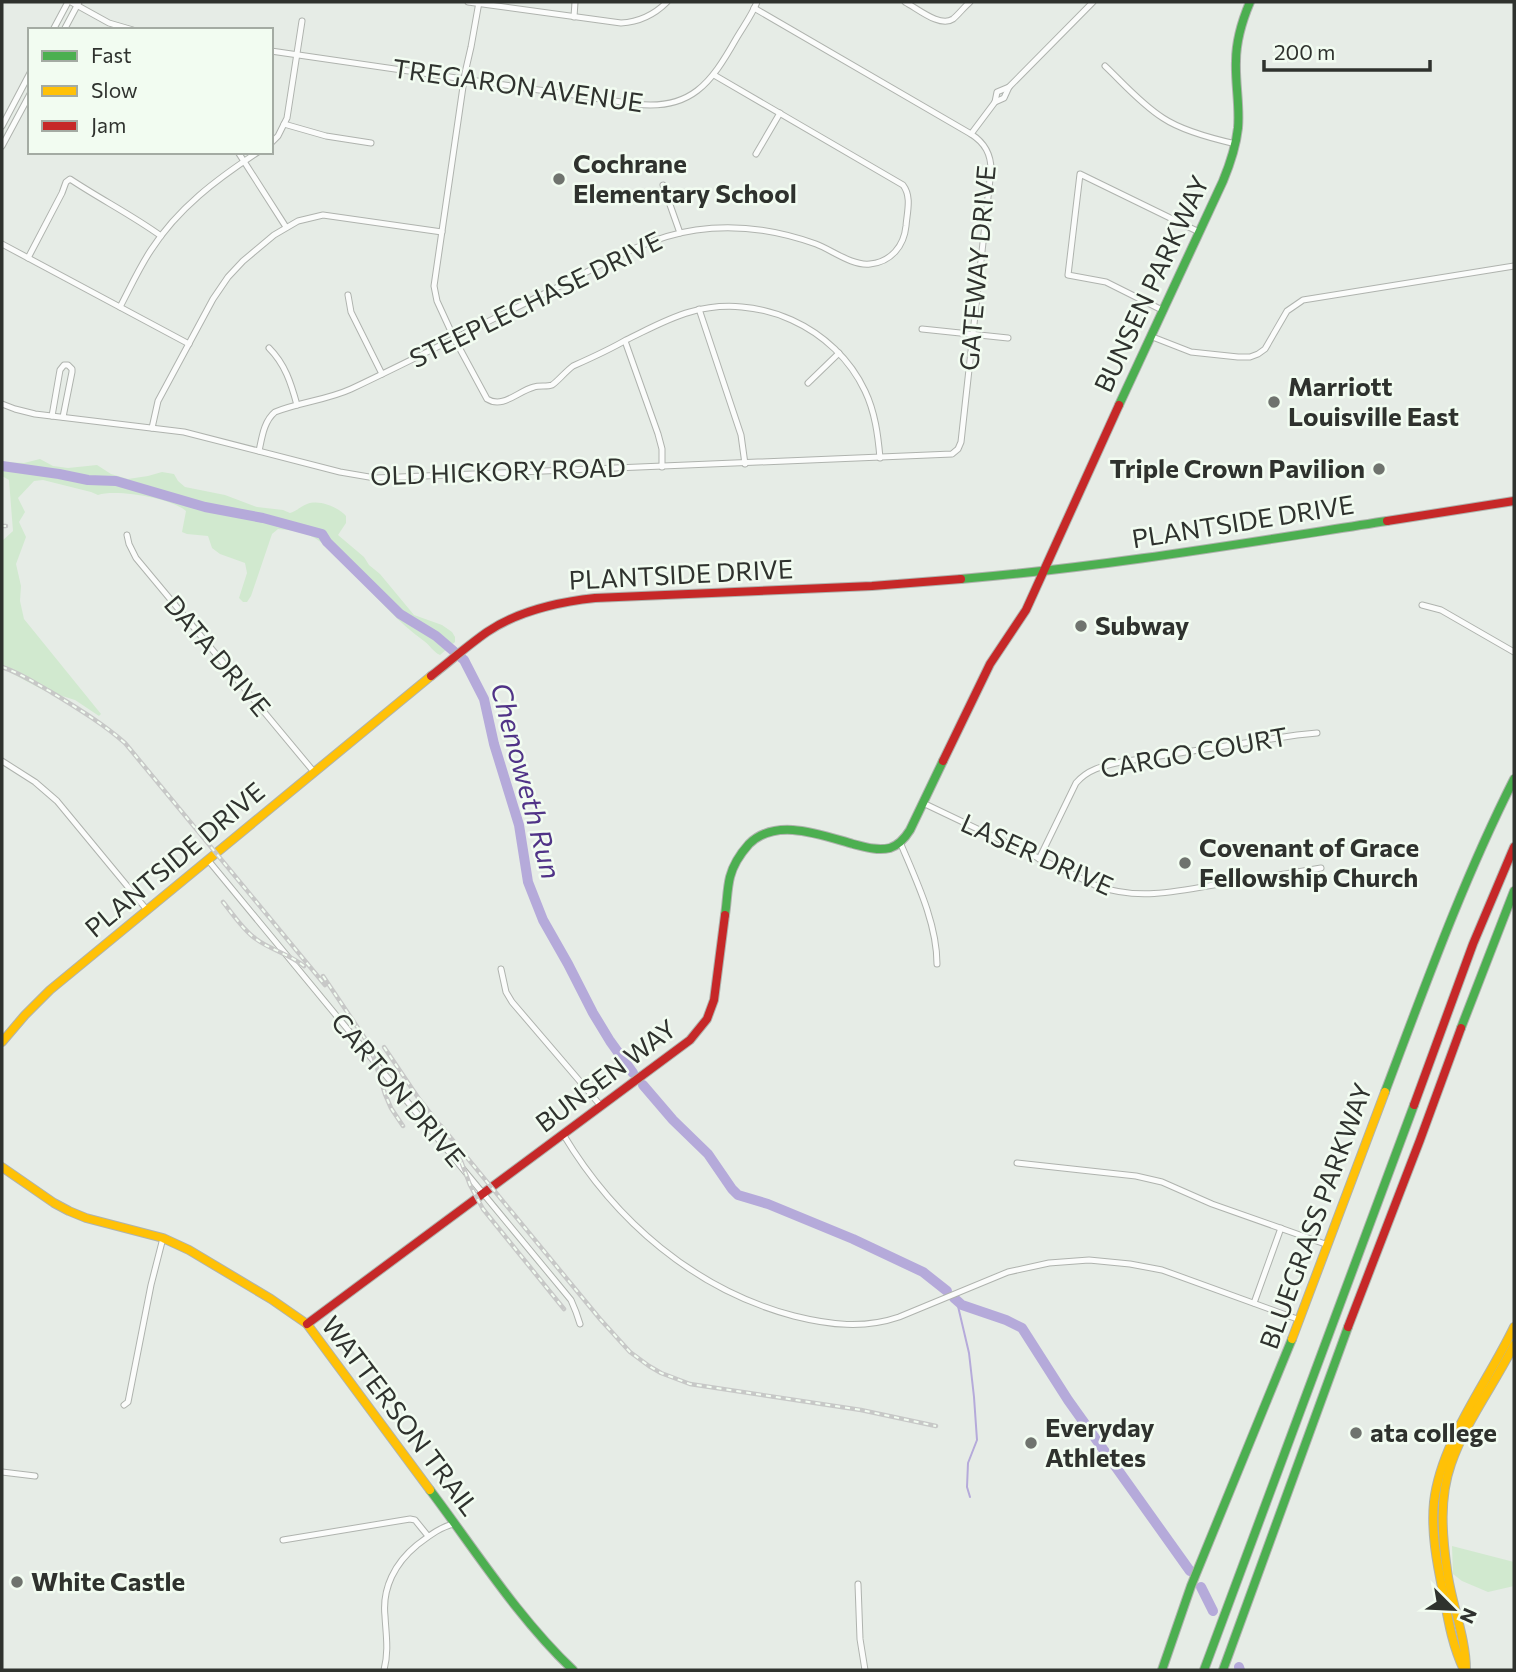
<svg xmlns="http://www.w3.org/2000/svg" width="1516" height="1672" viewBox="0 0 1516 1672" font-family="Commissioner,sans-serif">
	<style>
		.green { fill: #d1e9cf }
		.lines { fill: none; stroke-linecap: round; stroke-linejoin: round }
		.stream { stroke: #b5aada; stroke-width: 2 }
		.river { stroke: #b5aada; stroke-width: 10 }
		.street-casing { stroke: #afb3ae; stroke-width: 7 }
		.fast-casing { stroke: #afb3ae; stroke-width: 10 }
		.slow-casing { stroke: #afb3ae; stroke-width: 10 }
		.jam-casing { stroke: #afb3ae; stroke-width: 10 }
		.street { stroke: #fbfcfb; stroke-width: 5 }
		.fast { stroke: #4caf50; stroke-width: 8 }
		.slow { stroke: #ffc107; stroke-width: 8 }
		.jam { stroke: #c62828; stroke-width: 8 }
		.rail-casing { stroke: #c7c8c7; stroke-width: 4.5 }
		.rail { stroke: #f2fcf1; stroke-width: 2; stroke-dasharray: 5; stroke-linecap: butt }
		.poi-dot { fill: #6f736e; stroke: #f2fcf1; stroke-width: 2.5 }
		.labels { text-anchor: middle; stroke-width: 5; stroke-linejoin: round; paint-order: stroke }
		.street-label { font-size: 26px; fill: #2f322e; stroke: #f2fcf1 }
		.poi-label { font-size: 26px; font-weight: bold; fill: #2f322e; stroke: #f2fcf1; text-anchor: start }
		.water-label { font-size: 28px; font-style: italic; fill: #503387; stroke: #f2fcf1 }
	</style>
	<rect width="100%" height="100%" fill="#e6ece6"/>
	<g class="green">
		<path d="M40,459L53,466L68,468L97,465L111,474L128,479L148,476L162,472L174,474L178,481L185,487L225,495L257,507L283,510L290,513C297,511 301,506 307,504C319,499 338,507 346,516V523L338,535L364,557L369,565L380,574L414,615L442,625L452,632L455,637V642L440,655C433,652 430,645 424,641C399,623 379,600 358,578C344,563 328,544 309,535C299,531 289,530 278,529L272,534L251,596L247,602H243L239,598L247,573L245,563L220,554L212,548L208,536L187,534L182,532L186,511C171,498 116,489 98,495L91,492L43,480L34,481L18,498L25,512L19,522L26,537L16,564L21,586L20,601L24,619L101,714L99,716L75,700L43,690L2,668V541L13,531L9,480L2,476V462L24,463Z"/>
		<path d="M1452,1546L1514,1562V1586L1488,1592L1462,1581L1453,1574Z"/>
	</g>
	<g class="lines">
		<path class="stream" d="M957,1302L969,1353L974,1397L977,1440L968,1463L967,1487L970,1497"/>
		<g class="river">
			<path d="M2,466L59,474L88,480L116,481L205,507L263,518L322,534L327,542L400,614L436,636L464,660L484,699L494,744L519,825L528,882L543,920L568,964L593,1013L610,1041L633,1073"/>
			<path d="M643,1085L673,1120L708,1154L732,1189L738,1195L768,1204L853,1239L923,1272L947,1291"/>
			<path d="M954,1298L962,1305L1006,1320L1022,1328L1068,1400L1190,1571"/>
			<path d="M1201,1587L1213,1611"/>
			<path d="M1239,1667L1240,1670"/>
		</g>
		<g class="street-casing">
			<g id="street">
				<path d="M71,2L109,23L133,30"/>
				<path d="M468,2L621,23C639,22 654,15 667,2"/>
				<path d="M479,2L471,47L465,73L434,286L437,301L454,338L487,399C503,409 518,391 534,387C539,385 547,387 552,385C556,383 566,371 573,366C591,358 609,350 626,340C647,330 668,318 690,312C758,292 835,327 865,391C875,412 878,435 880,458"/>
				<path d="M905,2C917,8 940,28 953,19C959,14 964,7 970,2"/>
				<path d="M574,17L575,2"/>
				<path d="M53,30L68,2"/>
				<path d="M64,30L79,2"/>
				<path d="M271,51L635,104C691,111 711,83 736,39C743,27 752,15 757,2"/>
				<path d="M1105,66C1123,83 1141,104 1163,118C1181,130 1214,139 1236,144"/>
				<path d="M995,102L1004,98L1009,87L1093,2"/>
				<path d="M284,124L326,136L371,143"/>
				<path d="M2,126L30,73"/>
				<path d="M971,134L995,102L997,92L1009,87"/>
				<path d="M271,143L278,136L287,118L302,21"/>
				<path d="M2,146L30,94"/>
				<path d="M238,152L286,227"/>
				<path d="M756,154L780,113"/>
				<path d="M663,185L680,233"/>
				<path d="M2,244L189,344"/>
				<path d="M28,258L62,193L66,182L70,179C100,199 132,215 161,236"/>
				<path d="M348,295L351,312L382,374"/>
				<path d="M120,307C130,288 139,268 151,250C178,208 217,179 258,152"/>
				<path d="M699,309L741,435L745,464"/>
				<path d="M1162,310L1106,282L1068,275L1080,174L1199,232"/>
				<path d="M922,329L1008,338"/>
				<path d="M1150,336L1191,352L1238,357H1250L1258,354L1265,349L1287,311L1303,300L1514,266"/>
				<path d="M625,341L658,434L662,449V467"/>
				<path d="M269,348C285,364 291,383 297,405"/>
				<path d="M808,383L839,353"/>
				<path d="M2,404L15,409L35,414L184,432L340,472L375,478L952,454L958,449L961,442L991,170C991,154 985,143 971,134L754,8"/>
				<path d="M52,416L60,370L64,365H68L72,369V372L63,417"/>
				<path d="M152,428L158,401L213,299L228,277L243,261L274,235L298,221L323,215L442,232"/>
				<path d="M259,451C262,437 264,421 275,412C300,402 327,400 351,389C421,356 490,320 560,286C603,264 647,237 696,230C737,224 777,230 816,244C832,250 852,266 870,264C891,262 904,246 906,226C907,212 912,197 903,185L714,75"/>
				<path d="M127,535L129,544L136,558L314,772"/>
				<path d="M1422,605L1441,610L1514,652"/>
				<path d="M2,761L35,782L57,801L147,910"/>
				<path d="M923,803L1097,886C1140,901 1176,891 1220,884C1253,879 1287,874 1321,868"/>
				<path d="M900,842C916,880 937,923 937,964"/>
				<path d="M1039,859L1076,783C1088,769 1103,766 1121,762L1297,735L1317,733"/>
				<path d="M208,860L571,1300L576,1312L580,1324"/>
				<path d="M501,969L506,992L512,1002L601,1106"/>
				<path d="M563,1134C615,1221 695,1290 794,1316C830,1325 864,1329 899,1317L1008,1272L1049,1263L1089,1260L1130,1264L1162,1270L1300,1320"/>
				<path d="M1017,1163L1136,1176L1162,1182L1212,1204L1328,1245"/>
				<path d="M1254,1303L1281,1228"/>
				<path d="M124,1405L128,1402L151,1285L163,1238"/>
				<path d="M2,1472L35,1476"/>
				<path d="M283,1540L410,1519L415,1520L428,1536"/>
				<path d="M858,1584L860,1639L865,1670"/>
				<path d="M384,1670C389,1651 386,1635 385,1616C382,1588 395,1563 417,1545C429,1536 440,1527 454,1524"/>
			</g>
		</g>
		<g class="fast-casing">
			<g id="fast">
				<path d="M1119,405L1223,181C1230,164 1236,146 1238,128C1240,105 1235,83 1236,61C1236,40 1242,21 1250,2"/>
				<path d="M961,579C1104,567 1245,543 1387,521"/>
				<path d="M725,915C727,903 727,889 730,877C733,865 741,853 749,844C776,817 821,835 853,844C865,847 877,851 890,848C899,845 905,838 910,830L943,761"/>
				<path d="M1461,1028L1514,891"/>
				<path d="M1385,1092C1425,986 1463,880 1514,779"/>
				<path d="M430,1490C476,1551 518,1618 573,1670"/>
				<path d="M1162,1670L1191,1586L1292,1339"/>
				<path d="M1204,1670L1414,1105"/>
				<path d="M1223,1670L1348,1327"/>
			</g>
		</g>
		<g class="slow-casing">
			<g id="slow">
				<path d="M2,1042L25,1015L50,990L431,676"/>
				<path d="M2,1167L54,1203L69,1211L86,1218L163,1238L189,1250L271,1299L307,1324L430,1490"/>
				<path d="M1292,1339L1385,1092"/>
				<path d="M1464,1670C1452,1645 1448,1619 1443,1592C1437,1563 1431,1532 1434,1502C1441,1441 1488,1382 1514,1327"/>
				<path d="M1466,1670C1466,1637 1451,1603 1447,1570C1442,1535 1439,1498 1451,1464C1466,1421 1494,1385 1514,1345"/>
			</g>
		</g>
		<g class="jam-casing">
			<g id="jam">
				<path d="M1387,521L1514,501"/>
				<path d="M431,676C449,662 467,646 487,632C518,611 558,602 595,598L872,586L961,579"/>
				<path d="M943,761L990,664L1026,610L1119,405"/>
				<path d="M1414,1105L1473,944L1514,847"/>
				<path d="M307,1324L690,1040L707,1019L714,1000L725,915"/>
				<path d="M1348,1327L1420,1140L1461,1028"/>
			</g>
		</g>
		<use href="#street" class="street"/>
		<use href="#fast" class="fast"/>
		<use href="#slow" class="slow"/>
		<use href="#jam" class="jam"/>
		<g class="rail-casing">
			<g id="rail">
				<path d="M2,526H6"/>
				<path d="M2,667C20,673 35,683 51,692C77,708 102,723 125,743L325,985"/>
				<path d="M223,902C233,914 243,930 256,939C271,950 289,954 304,966"/>
				<path d="M323,976L366,1040L374,1058L385,1094L391,1108L403,1126"/>
				<path d="M384,1047L419,1099L445,1132"/>
				<path d="M441,1126L600,1319L630,1352L649,1366L661,1373L690,1384L861,1410L936,1426"/>
				<path d="M458,1153L470,1185L483,1209L564,1309"/>
			</g>
		</g>
		<use href="#rail" class="rail"/>
	</g>
	<g class="poi-dot">
		<circle cx="559" cy="179" r="7"/>
		<circle cx="1274" cy="402" r="7"/>
		<circle cx="1379" cy="469" r="7"/>
		<circle cx="1081" cy="626" r="7"/>
		<circle cx="1185" cy="863" r="7"/>
		<circle cx="1356" cy="1433" r="7"/>
		<circle cx="1031" cy="1443" r="7"/>
		<circle cx="17" cy="1582" r="7"/>
	</g>
	<g class="labels">
		<g class="street-label">
			<text transform="translate(518 86) rotate(8)" y="9">TREGARON AVENUE</text>
			<text transform="translate(978 268) rotate(-85)" y="9">GATEWAY DRIVE</text>
			<text transform="translate(1152 284) rotate(-65)" y="9">BUNSEN PARKWAY</text>
			<text transform="translate(536 300) rotate(-26)" y="9">STEEPLECHASE DRIVE</text>
			<text transform="translate(498 472) rotate(-2)" y="9">OLD HICKORY ROAD</text>
			<text transform="translate(1243 522) rotate(-9)" y="9">PLANTSIDE DRIVE</text>
			<text transform="translate(681 575) rotate(-3)" y="9">PLANTSIDE DRIVE</text>
			<text transform="translate(217 656) rotate(50)" y="9">DATA DRIVE</text>
			<text transform="translate(1194 753) rotate(-10)" y="9">CARGO COURT</text>
			<text transform="translate(1037 855) rotate(24)" y="9">LASER DRIVE</text>
			<text transform="translate(175 860) rotate(-40)" y="9">PLANTSIDE DRIVE</text>
			<text transform="translate(606 1076) rotate(-37)" y="9">BUNSEN WAY</text>
			<text transform="translate(398 1090) rotate(50)" y="9">CARTON DRIVE</text>
			<text transform="translate(1316 1216) rotate(-70)" y="9">BLUEGRASS PARKWAY</text>
			<text transform="translate(400 1416) rotate(53)" y="9">WATTERSON TRAIL</text>
		</g>
		<g class="poi-label">
			<text x="573" y="173">Cochrane<tspan x="573" dy="30">Elementary School</tspan></text>
			<text x="1288" y="396">Marriott<tspan x="1288" dy="30">Louisville East</tspan></text>
			<text x="1365" y="478" text-anchor="end">Triple Crown Pavilion</text>
			<text x="1095" y="635">Subway</text>
			<text x="1199" y="857">Covenant of Grace<tspan x="1199" dy="30">Fellowship Church</tspan></text>
			<text x="1045" y="1437">Everyday<tspan x="1045" dy="30">Athletes</tspan></text>
			<text x="1370" y="1442">ata college</text>
			<text x="31" y="1591">White Castle</text>
		</g>
		<g class="water-label">
			<text transform="translate(526 781) rotate(75)" y="10">Chenoweth Run</text>
		</g>
	</g>
	<rect width="1516" height="1672" fill="none" stroke="#2f322e" stroke-width="7"/>
	<rect x="28" y="28" width="245" height="126" fill="#f2fcf1" stroke="#a4aba3" stroke-width="2"/>
	<rect x="42" y="51" width="35" height="10" fill="#4caf50" stroke="#a4aba3" stroke-width="2"/>
	<text x="91" y="63" font-size="21" fill="#2f322e">Fast</text>
	<rect x="42" y="86" width="35" height="10" fill="#ffc107" stroke="#a4aba3" stroke-width="2"/>
	<text x="91" y="98" font-size="21" fill="#2f322e">Slow</text>
	<rect x="42" y="121" width="35" height="10" fill="#c62828" stroke="#a4aba3" stroke-width="2"/>
	<text x="91" y="133" font-size="21" fill="#2f322e">Jam</text>
	<g transform="translate(1453 1609) rotate(114)" stroke="#f2fcf1" stroke-width="5" paint-order="stroke">
	<path d="M0-5L12 26L0 18L-12 26Z" fill="#2f322e"/>
	<text y="-10" font-size="19" font-weight="bold" text-anchor="middle" fill="#2f322e">N</text>
	</g>
	<path d="M1264 60v10h166v-10" fill="none" stroke="#2f322e" stroke-width="3.5"/>
	<text x="1274" y="60" font-size="21" fill="#2f322e" stroke="#f2fcf1" stroke-width="5" paint-order="stroke">200 m</text>
</svg>
